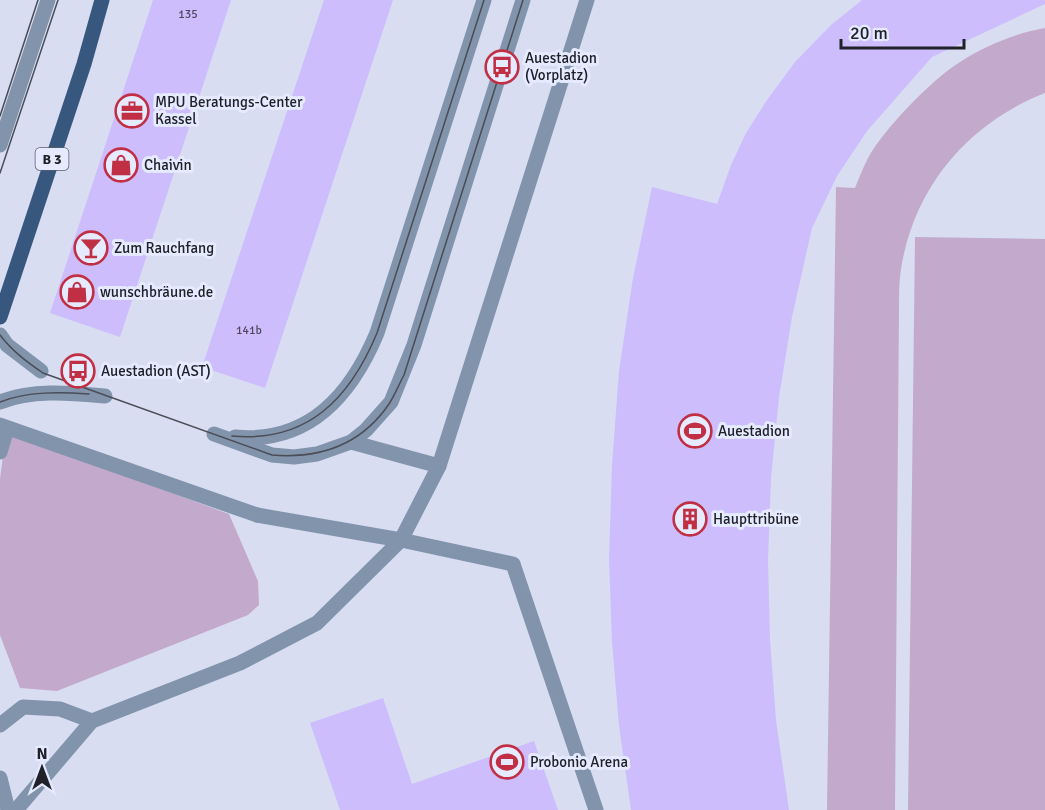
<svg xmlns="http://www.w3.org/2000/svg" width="1045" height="810" viewBox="0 0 1045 810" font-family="Signika,sans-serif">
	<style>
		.green { fill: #c3aacd }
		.building { fill: #cdbdfd }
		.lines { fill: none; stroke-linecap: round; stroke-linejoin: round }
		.lane { stroke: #8294ac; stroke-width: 15 }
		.street { stroke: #8294ac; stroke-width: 15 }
		.primary { stroke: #37577f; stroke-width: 15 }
		.tram { stroke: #4a4c56; stroke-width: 1.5 }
		.labels { text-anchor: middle; stroke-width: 6; stroke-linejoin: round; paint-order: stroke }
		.number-label { font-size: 12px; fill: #4b485e }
		.shield { fill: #e5eaff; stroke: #5b5d69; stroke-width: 1.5 }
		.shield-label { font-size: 14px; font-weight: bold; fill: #202129 }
		.poi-label { font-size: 15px; fill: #202129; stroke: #e5eaff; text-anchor: start }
	</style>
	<rect width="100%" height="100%" fill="#d8ddf1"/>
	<g class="green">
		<path d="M1045,28V93C968,123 914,187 901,269C899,281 899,294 899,306L895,810H827L836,187L855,188C859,178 863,168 868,158C884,129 931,80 960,62C984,46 1016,33 1045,28Z"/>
		<path d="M915,237L1045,239V810H908Z"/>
		<path d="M6,432L229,514L258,581L259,605L248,615L57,691L20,688L0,635V479Z"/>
	</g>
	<g class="building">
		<path d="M153,0H231L120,337L50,313Z"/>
		<path d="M324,0H393L265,388L202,367Z"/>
		<path d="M862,0H1045V4L932,57L867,131L837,176L812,228L792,317L779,397L771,478L768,560L770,640L776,720L789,810H631L619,726L612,642L609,559L612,465L619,371L633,278L652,187L717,204L731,165L746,133L767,100L795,62L831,25Z"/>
		<path d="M383,698L412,784L534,741L558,810H340L310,723Z"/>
	</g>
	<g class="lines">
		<g class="lane">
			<path d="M0,145L48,0"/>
			<path d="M0,335L7,345L41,371"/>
			<path d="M0,402C32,389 71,393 105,396"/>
			<path d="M0,425L257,515"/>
			<path d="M214,434L272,455L294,457L317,454L351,442L366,430L391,402L414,345L523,0"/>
			<path d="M235,437C309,444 351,395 377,333L484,0"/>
		</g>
		<g class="street">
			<path d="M351,442L439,466"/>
			<path d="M0,452L6,432"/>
			<path d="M257,515L401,540L513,564L596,810"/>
			<path d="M0,725L23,707L60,709L92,721"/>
			<path d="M0,778L8,810"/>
			<path d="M16,810L92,721L240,663L317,623L401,540L439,466L587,0"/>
		</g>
		<path class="primary" d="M0,317L84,64L102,0"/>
		<g class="tram">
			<path d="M0,116L38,0"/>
			<path d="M0,173L58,0"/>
			<path d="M0,335C12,351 27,362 43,373L272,455C321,459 361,445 389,404C395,395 399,384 404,375L523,0"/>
			<path d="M0,402C27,391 61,392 89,394"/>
			<path d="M232,436C308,443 350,398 377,333L484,0"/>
		</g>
	</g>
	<defs>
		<g id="bus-ring" transform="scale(1.725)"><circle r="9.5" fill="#e5eaff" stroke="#c02f44" stroke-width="1.5"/><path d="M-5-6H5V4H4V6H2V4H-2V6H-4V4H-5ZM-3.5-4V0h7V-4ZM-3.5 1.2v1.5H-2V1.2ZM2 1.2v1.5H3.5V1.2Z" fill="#c02f44"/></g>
		<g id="office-ring" transform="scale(1.725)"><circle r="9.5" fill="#e5eaff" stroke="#c02f44" stroke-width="1.5"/><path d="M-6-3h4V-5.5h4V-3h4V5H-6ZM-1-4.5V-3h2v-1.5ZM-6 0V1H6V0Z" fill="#c02f44"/></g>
		<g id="shop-ring" transform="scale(1.725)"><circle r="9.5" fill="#e5eaff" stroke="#c02f44" stroke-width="1.5"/><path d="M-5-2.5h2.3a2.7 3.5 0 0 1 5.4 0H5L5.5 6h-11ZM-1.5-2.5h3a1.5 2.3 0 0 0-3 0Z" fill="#c02f44"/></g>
		<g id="bar-ring" transform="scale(1.725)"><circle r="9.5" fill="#e5eaff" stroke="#c02f44" stroke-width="1.5"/><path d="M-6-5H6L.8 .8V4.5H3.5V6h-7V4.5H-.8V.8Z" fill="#c02f44"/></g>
		<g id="stadium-ring" transform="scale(1.725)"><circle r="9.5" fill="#e5eaff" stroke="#c02f44" stroke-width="1.5"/><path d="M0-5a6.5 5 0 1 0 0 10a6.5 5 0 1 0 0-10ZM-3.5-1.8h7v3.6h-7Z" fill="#c02f44"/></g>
		<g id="building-ring" transform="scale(1.725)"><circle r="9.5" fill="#e5eaff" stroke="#c02f44" stroke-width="1.5"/><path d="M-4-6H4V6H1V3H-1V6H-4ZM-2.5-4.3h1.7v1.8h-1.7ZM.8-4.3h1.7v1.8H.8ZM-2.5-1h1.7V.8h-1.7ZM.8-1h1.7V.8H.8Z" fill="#c02f44"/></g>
	</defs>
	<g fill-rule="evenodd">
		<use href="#bus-ring" x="502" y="67"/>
		<use href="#office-ring" x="132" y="111"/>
		<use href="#shop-ring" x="121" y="165"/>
		<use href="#bar-ring" x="91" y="248"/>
		<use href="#shop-ring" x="77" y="292"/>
		<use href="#bus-ring" x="78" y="371"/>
		<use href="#stadium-ring" x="695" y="431"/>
		<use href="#building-ring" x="690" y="519"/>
		<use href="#stadium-ring" x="507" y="762"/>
	</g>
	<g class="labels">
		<g class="number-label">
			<text x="188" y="18">135</text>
			<text x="249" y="334">141b</text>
		</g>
		<rect class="shield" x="35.5" y="148" width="33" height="22" rx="4.5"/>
		<g class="shield-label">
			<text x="52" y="164">B 3</text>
		</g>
		<g class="poi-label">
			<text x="525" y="63">Auestadion<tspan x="525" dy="17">(Vorplatz)</tspan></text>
			<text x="155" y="107">MPU Beratungs-Center<tspan x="155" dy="17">Kassel</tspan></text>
			<text x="144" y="170">Chaivin</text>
			<text x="114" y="253">Zum Rauchfang</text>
			<text x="100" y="297">wunschbräune.de</text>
			<text x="101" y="376">Auestadion (AST)</text>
			<text x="718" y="436">Auestadion</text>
			<text x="713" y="524">Haupttribüne</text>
			<text x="530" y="767">Probonio Arena</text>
		</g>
	</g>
	<g transform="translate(42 768)" stroke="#e5eaff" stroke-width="4.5" paint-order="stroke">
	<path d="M0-4.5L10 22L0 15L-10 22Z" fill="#202129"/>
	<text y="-9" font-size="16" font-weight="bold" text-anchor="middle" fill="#202129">N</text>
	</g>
	<path d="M841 39v9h123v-9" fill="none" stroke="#202129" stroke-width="3"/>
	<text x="850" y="39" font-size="18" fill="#202129" stroke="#e5eaff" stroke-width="4.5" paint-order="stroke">20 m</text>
</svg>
